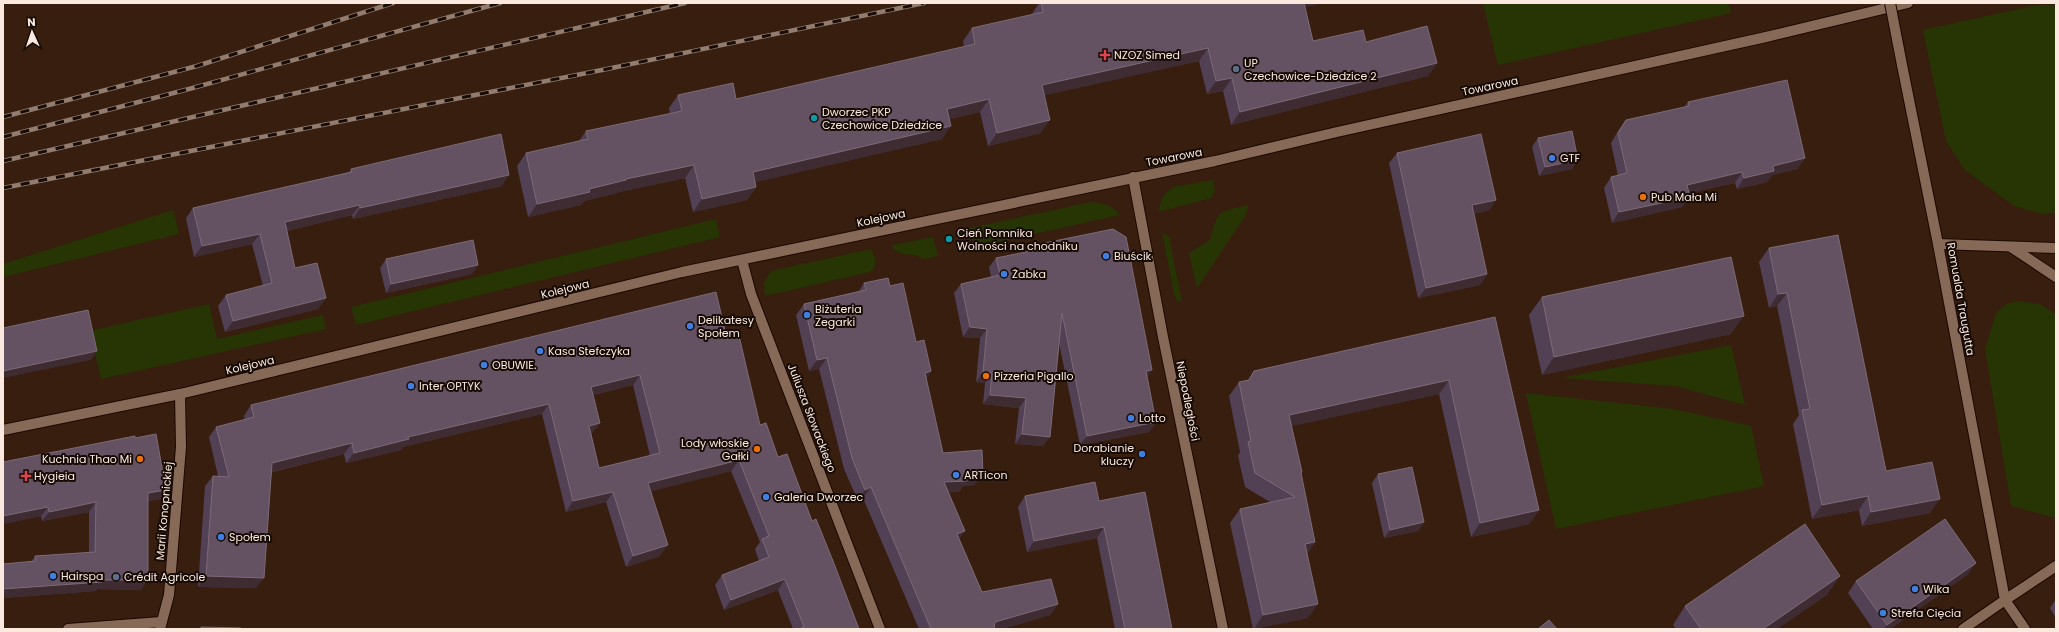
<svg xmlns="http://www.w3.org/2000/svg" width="2059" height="632" viewBox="0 0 2059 632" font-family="Poppins,sans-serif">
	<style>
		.green { fill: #273505 }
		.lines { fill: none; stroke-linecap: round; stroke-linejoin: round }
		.pedestrian-casing { stroke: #1d0700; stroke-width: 12 }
		.minor-casing { stroke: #1d0700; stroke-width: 12 }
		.tertiary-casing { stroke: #1d0700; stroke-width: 12 }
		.pedestrian { stroke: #876957; stroke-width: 10 }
		.minor { stroke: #876957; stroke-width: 10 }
		.tertiary { stroke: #876957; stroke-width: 10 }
		.rail-casing { stroke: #927c6f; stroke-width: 4.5 }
		.rail { stroke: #160b05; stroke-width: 3; stroke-dasharray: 9; stroke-linecap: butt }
		.tertiary-bridge-casing { stroke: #1d0700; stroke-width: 12; stroke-linecap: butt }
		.tertiary-bridge { stroke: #876957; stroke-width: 10 }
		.wall { fill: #524054; fill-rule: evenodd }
		.shaded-wall { fill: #3f2b32 }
		.building { fill: #645263; stroke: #7c6a77; fill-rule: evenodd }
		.health-dot { fill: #e0444e; stroke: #160b05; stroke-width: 1.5 }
		.service-dot { fill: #5c6f8a; stroke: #160b05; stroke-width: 1.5 }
		.culture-dot { fill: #0f9aa8; stroke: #160b05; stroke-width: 1.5 }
		.shop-dot { fill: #3f7fe0; stroke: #160b05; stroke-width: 1.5 }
		.food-dot { fill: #e8710a; stroke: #160b05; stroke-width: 1.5 }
		.labels { text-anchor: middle; stroke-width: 4; stroke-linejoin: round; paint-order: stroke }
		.poi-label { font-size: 11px; fill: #fbe9df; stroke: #160b05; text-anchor: start }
		.street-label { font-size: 11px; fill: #fbe9df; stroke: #160b05 }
	</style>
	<rect width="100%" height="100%" fill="#371e0e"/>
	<g class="green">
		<path d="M1483,3H1728L1731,13L1498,65Z"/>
		<path d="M2038,5H2056V213L2041,214L2014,206L1965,170L1946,141L1923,30Z"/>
		<path d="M1213,180L1215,191L1211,198L1158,212L1163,196L1173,187Z"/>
		<path d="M1091,202C1103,203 1113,205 1120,215L975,247L972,235L961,230Z"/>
		<path d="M1249,205L1245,216L1197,288L1189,253L1210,240C1219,207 1217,213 1249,205Z"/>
		<path d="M173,210L179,234L3,277V264Z"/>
		<path d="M716,219L720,237L356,325L351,307Z"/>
		<path d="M1162,232L1169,237L1182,302L1177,300L1174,294Z"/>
		<path d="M933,237L938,256L925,259L914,255L902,254L893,249L892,245Z"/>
		<path d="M871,249C876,257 878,266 870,272L765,296L764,282L771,271Z"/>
		<path d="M2017,301L2040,304L2056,314V518L2011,506L1985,349L1996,313L2005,305Z"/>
		<path d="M209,304L217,339L323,315L326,329L101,379L90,331Z"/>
		<path d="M1731,345L1745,405L1675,386L1561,378Z"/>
		<path d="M1526,393L1673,409L1751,426L1764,486L1556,529Z"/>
	</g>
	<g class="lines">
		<g class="pedestrian-casing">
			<path id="pedestrian" d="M742,260L751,294L880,629"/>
		</g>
		<g class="minor-casing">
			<g id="minor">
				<path d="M2011,247L2056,277"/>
				<path d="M68,629L161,622"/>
				<path d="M160,629L169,595L181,447L180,394"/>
				<path d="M2025,629L2005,600L2056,566"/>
			</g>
		</g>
		<g class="tertiary-casing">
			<g id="tertiary">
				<path d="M1902,65L1938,244L2005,600L1963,629"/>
				<path d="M1133,177L1163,337L1223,629"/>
				<path d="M1938,244L2056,248"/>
				<path d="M3,430L180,394L682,272L1215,161L1337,132L1766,37L1908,3"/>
			</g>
		</g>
		<use href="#pedestrian" class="pedestrian"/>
		<use href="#minor" class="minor"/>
		<use href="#tertiary" class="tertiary"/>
		<g class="rail-casing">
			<g id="rail">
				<path d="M3,117L197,66L393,3"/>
				<path d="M3,137L189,89L500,3"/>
				<path d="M3,161L685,3"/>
				<path d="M3,188L607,69L924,3"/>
			</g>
		</g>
		<use href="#rail" class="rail"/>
		<g class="tertiary-bridge-casing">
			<path id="tertiary-bridge" d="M1890,3L1902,65"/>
		</g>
		<use href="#tertiary-bridge" class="tertiary-bridge"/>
	</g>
	<g class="wall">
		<path d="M1039,3H1323L1305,7L1313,41L1366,42L1437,63L1428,76L1231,125L1223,91L1207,94L1199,61L1044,95L1041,133L988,146L980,112L950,119L942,139L755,182L756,187L747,200L693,212L685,178L619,192L617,193L584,201L581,205L528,217L517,166L526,153L579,141L586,131L670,114L669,108L678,95L736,99L964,47L963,41L972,28L1032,15V14Z"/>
		<path d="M1688,102L1805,158L1797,169L1772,175L1767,182L1737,189L1735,183L1689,193L1682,207L1612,223L1604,188L1611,177L1618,176L1611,143L1618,131L1626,120L1684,107Z"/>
		<path d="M1538,138L1578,160L1572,169L1539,176L1532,147Z"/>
		<path d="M1397,153L1496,200L1489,210L1474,214L1487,274L1480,285L1418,298L1389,163Z"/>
		<path d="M351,169L502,186L353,219L352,215L287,231L295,268L326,298L318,309L225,332L218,306L226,295L263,286L252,244L194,257L186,218L193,208L349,172Z"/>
		<path d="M1030,246L1147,377L1156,422L1149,432L1080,445L1059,343L1043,446L1015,444L1019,408L983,404L985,383L976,382L980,338L963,337L954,293L961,284L991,277L989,267L996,258L1026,252Z"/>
		<path d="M1769,248L1886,471L1930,513L1862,526L1859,510L1812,519L1793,424L1799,415L1777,306L1769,308L1759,262Z"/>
		<path d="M386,259L472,274L386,293L380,268Z"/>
		<path d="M864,283L890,286L916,342L931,371L926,379L943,453L975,485L963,486L959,492H948L959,539L982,592L1058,604L1050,615L1002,629H919L863,498L858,501L844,469L819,369L809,371L796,315L804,304L859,291Z"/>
		<path d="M1542,297L1731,334L1542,375L1529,315Z"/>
		<path d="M1495,317L1539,510L1529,524L1471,537L1439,394L1291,426L1302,472L1301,474L1315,542L1307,554L1308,618L1253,629L1230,523L1240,509L1270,502L1245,487L1238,456L1240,452L1229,396L1239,382L1248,380L1254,371Z"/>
		<path d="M727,339L760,425L778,457L812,521L859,629H793L778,590L724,610L715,585L722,575L759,561L755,549L760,542L731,471L651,491L660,556L626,567L606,502L566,512L542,414L403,447L401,450L346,463L344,454L272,472L256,588L198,587L205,486L213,476H218L209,437L216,427L245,420L244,416L251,405ZM633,385L650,456L599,468L591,434L592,433L600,423L593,395Z"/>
		<path d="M135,438L166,490L160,499L148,501L141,590L97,589L96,591L3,598V564L31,562L35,556L89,553V512L42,521L41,516L3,524Z"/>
		<path d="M1378,474L1424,522L1418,531L1384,538L1372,483Z"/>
		<path d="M1025,496L1099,501L1172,629H1115L1097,538L1027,552L1018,507Z"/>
		<path d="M1976,563L1967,575L1890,629H1873L1848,593L1856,581Z"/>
		<path d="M1828,594L1777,629H1676L1673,625L1685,606Z"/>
		<path d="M2056,599V618L2050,608Z"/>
	</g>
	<g class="shaded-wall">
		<path d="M1298,3H1323L1294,10Z"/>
		<path d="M1208,48L1199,61L1033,98L1042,85Z"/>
		<path d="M1437,63L1428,76L1231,125L1240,112Z"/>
		<path d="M1232,78L1223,91L1207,94L1216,81Z"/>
		<path d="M989,99L980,112L938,122L947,109Z"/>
		<path d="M1050,120L1041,133L988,146L997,133Z"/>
		<path d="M951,126L942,139L744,185L753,172Z"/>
		<path d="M1805,158L1797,169L1772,175L1767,182L1737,189L1744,178L1773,166Z"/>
		<path d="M1578,160L1572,169L1539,176L1545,167Z"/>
		<path d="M694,165L685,178L619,192L617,193L584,201L581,205L528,217L537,204L626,179Z"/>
		<path d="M1742,172L1735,183L1680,195L1687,185Z"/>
		<path d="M509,175L502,186L353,219L360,208Z"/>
		<path d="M756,187L747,200L693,212L702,199Z"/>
		<path d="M1690,197L1682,207L1612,223L1619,212Z"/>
		<path d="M1496,200L1489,210L1465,216L1472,205Z"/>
		<path d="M360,205L352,215L278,233L285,222Z"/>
		<path d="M260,234L252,244L194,257L202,246Z"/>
		<path d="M478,265L472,274L386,293L391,284Z"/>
		<path d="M1487,274L1480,285L1418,298L1426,288Z"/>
		<path d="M1787,293L1777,306L1769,308L1778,294Z"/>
		<path d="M326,298L318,309L225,332L233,321Z"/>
		<path d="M1744,316L1731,334L1542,375L1554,357Z"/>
		<path d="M970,327L987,329L980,338L963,337Z"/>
		<path d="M97,351L91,360L3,378V371Z"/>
		<path d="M827,358L819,369L809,371L817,360Z"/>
		<path d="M1152,370L1146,379V371Z"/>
		<path d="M931,371L924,382L925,373Z"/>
		<path d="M983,372L992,373L985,383L976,382Z"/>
		<path d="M640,375L633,385L584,397L591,387Z"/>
		<path d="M1449,380L1439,394L1279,429L1289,415Z"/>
		<path d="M990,395L1026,398L1019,408L983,404Z"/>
		<path d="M549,404L542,414L403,447L401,450L346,463L354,453L408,437Z"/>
		<path d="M1156,422L1149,432L1080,445L1087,436Z"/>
		<path d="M600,423L592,433L581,436L589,426Z"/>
		<path d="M1022,434L1050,437L1043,446L1015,444Z"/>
		<path d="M352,443L344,454L265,473L272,463Z"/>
		<path d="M739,460L731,471L641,494L648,483Z"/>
		<path d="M983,474L975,485L963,486L959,492L936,493L944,482L966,476Z"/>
		<path d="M871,487L863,498L858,501L865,490Z"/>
		<path d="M166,490L160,499L142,502L148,493Z"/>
		<path d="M613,492L606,502L566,512L573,501Z"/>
		<path d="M1868,496L1859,510L1812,519L1822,505Z"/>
		<path d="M1940,499L1930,513L1862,526L1871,512Z"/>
		<path d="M96,502L89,512L42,521L49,512Z"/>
		<path d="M48,507L41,516L3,524V516Z"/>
		<path d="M1539,510L1529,524L1471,537L1480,523Z"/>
		<path d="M1424,522L1418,531L1384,538L1390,530Z"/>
		<path d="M1104,527L1097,538L1027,552L1034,541Z"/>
		<path d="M965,531L957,542V534Z"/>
		<path d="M1315,542L1306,556L1305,544Z"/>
		<path d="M668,545L660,556L626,567L633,556Z"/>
		<path d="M1976,563L1967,575L1890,629H1884L1887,625Z"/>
		<path d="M206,576L264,578L256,588L198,587Z"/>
		<path d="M1840,576L1828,594L1777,629H1763Z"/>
		<path d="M785,579L778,590L724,610L731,600Z"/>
		<path d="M102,580H148L141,590L97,589L96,591L3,598V589Z"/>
		<path d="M1058,604L1050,615L1002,629H990L995,622Z"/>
		<path d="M1318,604L1308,618L1254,629L1263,615Z"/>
	</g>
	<g class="building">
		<path d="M1041,3H1304L1313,41L1363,30L1366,42L1427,26L1437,63L1240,112L1232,78L1216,81L1208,48L1042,85L1050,120L997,133L989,99L947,109L951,126L753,172L756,187L702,199L694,165L626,179V180L589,189L590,192L537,204L526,153L588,139L586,131L682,111L678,95L733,83L736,99L975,44L972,28L1043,12Z"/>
		<path d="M1787,80L1805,158L1773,166L1774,171L1744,178L1742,172L1687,185L1690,197L1619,212L1611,177L1627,173L1618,133L1626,120L1689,106L1688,102Z"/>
		<path d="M1572,131L1578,160L1545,167L1538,138Z"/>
		<path d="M501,134L509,175L360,208V205L285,222L295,268L317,263L326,298L233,321L226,295L272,283L260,234L202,246L193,208L352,172L351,169Z"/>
		<path d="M1481,134L1496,200L1472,205L1487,274L1426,288L1397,153Z"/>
		<path d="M1113,229L1126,237L1152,370L1146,371L1156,422L1087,436L1062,313L1050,437L1022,434L1026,398L990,395L992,373L983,372L987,329L970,327L961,284L1000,275L996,258L1031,251L1030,246Z"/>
		<path d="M1838,235L1886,471L1932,462L1940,499L1871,512L1868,496L1822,505L1802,410L1810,409L1787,293L1778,294L1769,248Z"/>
		<path d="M473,240L478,265L391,284L386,259Z"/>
		<path d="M1731,257L1744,316L1554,357L1542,297Z"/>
		<path d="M888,278L890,286L903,283L916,342L924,340L931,371L925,373L943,453L982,450L983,474L966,476L967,481L944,482L965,531L957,534L982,592L1051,579L1058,604L995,622L994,629H931L871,487L865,490L852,458L827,358L817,360L804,304L866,290L864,283Z"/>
		<path d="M716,292L727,339L739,336L760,425L766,423L778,457L787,454L812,521L816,519L833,561L859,629H799L804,627L785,579L731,600L722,575L769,557L762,539L769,536L739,460L648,483L668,545L633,556L613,492L573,501L549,404L408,437L409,439L354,453L352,443L272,463L264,578L206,576L213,476L229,477L216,427L254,417L251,405ZM640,375L660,453L599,468L589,426L600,423L591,387Z"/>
		<path d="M88,310L97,351L3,371V328Z"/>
		<path d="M1495,317L1539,510L1480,523L1449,380L1289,415L1302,472L1301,473L1315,542L1305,544L1318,604L1263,615L1240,509L1295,497L1255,473L1248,442L1251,441L1239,382L1249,380L1254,371Z"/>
		<path d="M156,434L166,490L148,493V580H102V582L3,589V564L36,561L35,556L95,552L96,502L49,512L48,507L3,516V462L135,436V438Z"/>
		<path d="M1412,467L1424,522L1390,530L1378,474Z"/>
		<path d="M1095,482L1099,501L1145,492L1172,629H1125L1104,527L1034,541L1025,496Z"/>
		<path d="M1945,519L1976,563L1887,625L1856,581Z"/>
		<path d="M1805,524L1840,576L1763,629H1701L1685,606Z"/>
		<path d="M1549,620L1557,629H1538Z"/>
		<path d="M201,627L241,628V629H201Z"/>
	</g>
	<g class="health-dot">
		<path d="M1103 49h4v4h4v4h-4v4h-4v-4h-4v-4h4z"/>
		<path d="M24 470h4v4h4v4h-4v4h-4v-4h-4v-4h4z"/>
	</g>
	<g class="service-dot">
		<circle cx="1236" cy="69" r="4"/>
		<circle cx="116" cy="577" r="4"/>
	</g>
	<g class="culture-dot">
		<circle cx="814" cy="118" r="4"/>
		<circle cx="949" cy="239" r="4"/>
	</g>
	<g class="shop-dot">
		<circle cx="1552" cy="158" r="4"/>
		<circle cx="1106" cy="256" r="4"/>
		<circle cx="1004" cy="274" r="4"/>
		<circle cx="807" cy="315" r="4"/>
		<circle cx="690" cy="326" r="4"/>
		<circle cx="540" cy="351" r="4"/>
		<circle cx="484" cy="365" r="4"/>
		<circle cx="411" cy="386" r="4"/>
		<circle cx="1131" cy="418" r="4"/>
		<circle cx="1142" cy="454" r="4"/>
		<circle cx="956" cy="475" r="4"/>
		<circle cx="766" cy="497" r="4"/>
		<circle cx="221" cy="537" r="4"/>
		<circle cx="53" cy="576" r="4"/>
		<circle cx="1915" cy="589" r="4"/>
		<circle cx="1883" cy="613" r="4"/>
	</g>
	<g class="food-dot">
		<circle cx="1643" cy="197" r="4"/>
		<circle cx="986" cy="376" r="4"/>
		<circle cx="757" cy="449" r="4"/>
		<circle cx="140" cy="459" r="4"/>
	</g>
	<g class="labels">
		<g class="poi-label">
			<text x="1114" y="59">NZOZ Simed</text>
			<text x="1244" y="67">UP<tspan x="1244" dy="13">Czechowice-Dziedzice 2</tspan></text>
			<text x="822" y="116">Dworzec PKP<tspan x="822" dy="13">Czechowice Dziedzice</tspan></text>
			<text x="1560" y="162">GTF</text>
			<text x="1651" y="201">Pub Mała Mi</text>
			<text x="957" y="237">Cień Pomnika<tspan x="957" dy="13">Wolności na chodniku</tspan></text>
			<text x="1114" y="260">Biuścik</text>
			<text x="1012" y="278">Żabka</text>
			<text x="815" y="313">Biżuteria<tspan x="815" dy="13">Zegarki</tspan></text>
			<text x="698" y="324">Delikatesy<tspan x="698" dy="13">Społem</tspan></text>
			<text x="548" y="355">Kasa Stefczyka</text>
			<text x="492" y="369">OBUWIE.</text>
			<text x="994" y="380">Pizzeria Pigallo</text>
			<text x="419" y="390">Inter OPTYK</text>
			<text x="1139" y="422">Lotto</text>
			<text x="749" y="447" text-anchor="end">Lody włoskie<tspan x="749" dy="13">Gałki</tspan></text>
			<text x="1134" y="452" text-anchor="end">Dorabianie<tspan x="1134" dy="13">kluczy</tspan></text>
			<text x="132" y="463" text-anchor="end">Kuchnia Thao Mi</text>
			<text x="964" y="479">ARTicon</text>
			<text x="34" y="480">Hygieia</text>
			<text x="774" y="501">Galeria Dworzec</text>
			<text x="229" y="541">Społem</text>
			<text x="61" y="580">Hairspa</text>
			<text x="124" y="581">Crédit Agricole</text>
			<text x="1923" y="593">Wika</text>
			<text x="1891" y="617">Strefa Cięcia</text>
		</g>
		<g class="street-label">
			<text transform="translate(1490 86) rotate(-12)" y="4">Towarowa</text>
			<text transform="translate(1174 157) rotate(-11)" y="4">Towarowa</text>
			<text transform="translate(881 218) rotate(-12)" y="4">Kolejowa</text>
			<text transform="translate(565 289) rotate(-14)" y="4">Kolejowa</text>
			<text transform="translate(1961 299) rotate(80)" y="4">Romualda Traugutta</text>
			<text transform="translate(250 365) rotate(-13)" y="4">Kolejowa</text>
			<text transform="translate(1188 401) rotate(79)" y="4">Niepodległości</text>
			<text transform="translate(812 418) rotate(69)" y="4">Juliusza Słowackiego</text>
			<text transform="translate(164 511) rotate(-85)" y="4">Marii Konopnickiej</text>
		</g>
	</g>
	<rect width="2059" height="632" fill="none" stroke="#fbe9df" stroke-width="8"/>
	<g transform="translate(32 32) rotate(357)" stroke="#160b05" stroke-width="3" paint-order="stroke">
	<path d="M0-3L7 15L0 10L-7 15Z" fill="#fbe9df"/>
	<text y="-6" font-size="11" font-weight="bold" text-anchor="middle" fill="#fbe9df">N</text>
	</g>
</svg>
